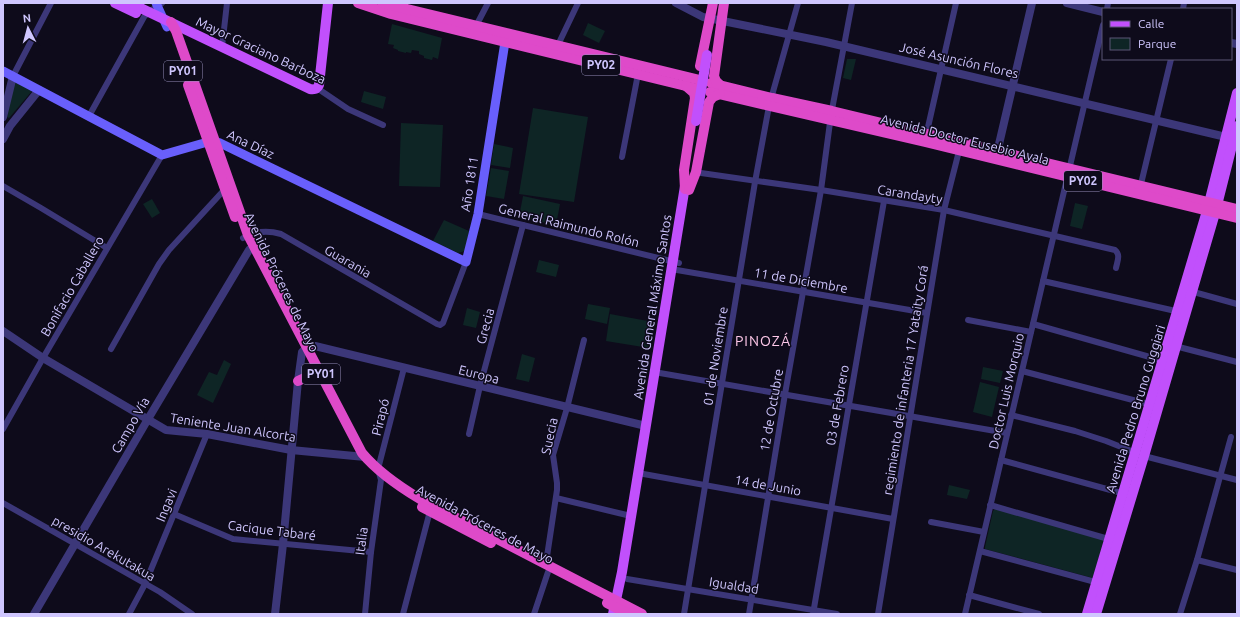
<svg xmlns="http://www.w3.org/2000/svg" width="1240" height="617" viewBox="0 0 1240 617" font-family="Ubuntu,sans-serif">
	<style>
		.green { fill: #0e2525 }
		.lines { fill: none; stroke-linecap: round; stroke-linejoin: round }
		.minor { stroke: #3c3779; stroke-width: 6 }
		.tertiary { stroke: #3c3779; stroke-width: 8 }
		.secondary { stroke: #695ffc; stroke-width: 9 }
		.primary { stroke: #c150fc; stroke-width: 10 }
		.trunk { stroke: #de4ac9; stroke-width: 10 }
		.primary-bridge { stroke: #c150fc; stroke-width: 10 }
		.labels { text-anchor: middle; stroke-width: 3; stroke-linejoin: round; paint-order: stroke }
		.shield { fill: #0e0b1b; stroke: #958eba; stroke-width: 1 }
		.shield-label { font-size: 12px; font-weight: bold; fill: #cfc6fe }
		.street-label { font-size: 13px; fill: #cfc6fe; stroke: #0e0b1b }
		.neighbourhood-label { font-size: 14px; letter-spacing: 1px; fill: #fec8e9; stroke: #0e0b1b }
	</style>
	<rect width="100%" height="100%" fill="#0e0b1b"/>
	<g class="green">
		<path d="M588,23L605,31L599,43L583,35Z"/>
		<path d="M392,24L442,38L438,59L433,57L432,60L424,58V56L419,54V51L412,50L411,53L406,52V53L398,51V50L393,48L394,45L388,44Z"/>
		<path d="M847,59H856L851,80L843,78Z"/>
		<path d="M13,81L32,91L9,118L7,117Z"/>
		<path d="M364,91L386,97L383,109L361,102Z"/>
		<path d="M533,108L588,117L574,202L519,194Z"/>
		<path d="M401,123L443,125L440,187L399,186Z"/>
		<path d="M494,144L513,148L510,168L491,165Z"/>
		<path d="M491,168L509,171L504,199L486,196Z"/>
		<path d="M523,196L560,204L556,225L519,217Z"/>
		<path d="M152,199L160,213L152,218L143,204Z"/>
		<path d="M1075,203L1088,206L1082,229L1070,226Z"/>
		<path d="M444,220L469,231L465,251L458,253L433,241Z"/>
		<path d="M539,260L559,265L556,277L536,272Z"/>
		<path d="M588,304L610,308L607,324L585,319Z"/>
		<path d="M467,308L480,312L476,328L463,325Z"/>
		<path d="M610,314L653,322L649,348L606,341Z"/>
		<path d="M522,354L535,358L529,382L516,379Z"/>
		<path d="M224,360L231,364L213,403L197,395L209,372L217,375Z"/>
		<path d="M983,367L1003,371L1000,383L981,379Z"/>
		<path d="M980,382L999,387L992,417L973,412Z"/>
		<path d="M949,485L970,490L967,499L947,495Z"/>
		<path d="M995,509L1104,539L1093,578L985,549V547L993,511Z"/>
	</g>
	<g class="lines">
		<g class="minor">
			<path d="M1107,9L1108,3"/>
			<path d="M1183,9L1184,3"/>
			<path d="M476,26L488,3"/>
			<path d="M222,47L227,3"/>
			<path d="M557,47L578,3"/>
			<path d="M13,76L51,3"/>
			<path d="M317,88L348,109L383,125"/>
			<path d="M89,116L144,17L149,12L162,3"/>
			<path d="M926,136L956,3"/>
			<path d="M622,157L638,74"/>
			<path d="M694,172L821,190L944,210L1115,250C1121,255 1117,262 1116,268"/>
			<path d="M3,186L41,208L107,248"/>
			<path d="M1140,188L1171,59"/>
			<path d="M478,214L679,263"/>
			<path d="M243,238C255,231 267,230 281,234L437,324L440,325L443,323L466,262"/>
			<path d="M671,269L927,313"/>
			<path d="M1043,281L1180,312"/>
			<path d="M1190,291L1237,304"/>
			<path d="M968,320L1031,332"/>
			<path d="M1033,324L1164,361"/>
			<path d="M1175,346L1237,362"/>
			<path d="M111,349L159,264L169,250L225,189"/>
			<path d="M1022,371L1152,405"/>
			<path d="M654,372L1007,433"/>
			<path d="M1011,415L1075,431L1106,441L1144,456L1237,480"/>
			<path d="M3,429L43,358L162,155"/>
			<path d="M469,434L480,386L523,225"/>
			<path d="M1001,460L1125,494"/>
			<path d="M638,473L893,519"/>
			<path d="M556,498L631,516"/>
			<path d="M3,503L160,592L192,614"/>
			<path d="M990,505L1112,540"/>
			<path d="M174,514L233,539L371,552"/>
			<path d="M931,522L984,532"/>
			<path d="M980,551L1099,583"/>
			<path d="M1197,560L1237,570"/>
			<path d="M546,563L557,490V483L553,455L567,408L584,340"/>
			<path d="M627,579L837,614"/>
			<path d="M969,595L1039,614"/>
			<path d="M129,614L145,584L207,434"/>
			<path d="M365,614L371,552L381,480L378,469L404,368"/>
			<path d="M403,614L430,511"/>
			<path d="M534,614L548,572"/>
			<path d="M684,614L755,182L769,106L798,3"/>
			<path d="M749,614L785,394L821,190L831,115L852,3"/>
			<path d="M813,614L884,201"/>
			<path d="M878,614L944,210L959,151"/>
			<path d="M965,614L1103,25"/>
			<path d="M1180,614L1197,560L1231,437"/>
		</g>
		<g class="tertiary">
			<path d="M676,3L703,17L826,42L1226,137"/>
			<path d="M1067,3L1103,12"/>
			<path d="M1231,43L1237,44"/>
			<path d="M3,117L13,76"/>
			<path d="M3,139L10,126L39,90"/>
			<path d="M996,157L1032,3"/>
			<path d="M3,331L43,358L166,430L207,434L291,450L365,457"/>
			<path d="M34,614L148,419L249,250"/>
			<path d="M275,614L283,544L298,381L302,352L307,347L315,346L646,426"/>
		</g>
		<g class="secondary">
			<path d="M156,3L167,27"/>
			<path d="M3,71L162,155L211,141L220,143L466,262L478,214L505,42"/>
		</g>
		<g class="primary">
			<path d="M115,3L136,13"/>
			<path d="M130,3L310,89C315,90 317,89 319,85L328,3"/>
			<path d="M613,614L622,572L686,180"/>
			<path d="M1087,614L1207,211L1237,93"/>
			<path d="M1096,614L1144,456L1215,213L1237,126"/>
		</g>
		<g class="trunk">
			<path d="M358,3L391,14L698,89"/>
			<path d="M382,3L700,80"/>
			<path d="M171,22L176,31L248,235L362,453C377,471 400,487 420,499L642,614"/>
			<path d="M700,66L713,3"/>
			<path d="M711,83L772,98L832,111L1237,209"/>
			<path d="M188,85L235,217"/>
			<path d="M721,86L716,81L714,76L724,3"/>
			<path d="M710,92L925,142L1237,218"/>
			<path d="M685,189L684,170L695,98L694,93L686,86"/>
			<path d="M689,190L696,172L709,102L713,97L720,94"/>
			<path d="M298,381L313,374"/>
			<path d="M422,507L491,543"/>
			<path d="M607,603L628,614"/>
		</g>
		<path class="primary-bridge" d="M696,121L707,55"/>
	</g>
	<g class="labels">
		<g class="shield">
			<rect x="582" y="55" width="38" height="20" rx="3"/>
			<rect x="164" y="61" width="38" height="20" rx="3"/>
			<rect x="1064" y="171" width="38" height="20" rx="3"/>
			<rect x="302" y="364" width="38" height="20" rx="3"/>
		</g>
		<g class="shield-label">
			<text x="601" y="69">PY02</text>
			<text x="183" y="75">PY01</text>
			<text x="1083" y="185">PY02</text>
			<text x="321" y="378">PY01</text>
		</g>
		<g class="street-label">
			<text transform="translate(261 50) rotate(25)" y="5">Mayor Graciano Barboza</text>
			<text transform="translate(959 60) rotate(13)" y="5">José Asunción Flores</text>
			<text transform="translate(965 139) rotate(14)" y="5">Avenida Doctor Eusebio Ayala</text>
			<text transform="translate(251 144) rotate(25)" y="5">Ana Díaz</text>
			<text transform="translate(469 184) rotate(-81)" y="5">Año 1811</text>
			<text transform="translate(910 194) rotate(9)" y="5">Carandayty</text>
			<text transform="translate(569 225) rotate(14)" y="5">General Raimundo Rolón</text>
			<text transform="translate(348 261) rotate(30)" y="5">Guarania</text>
			<text transform="translate(801 280) rotate(10)" y="5">11 de Diciembre</text>
			<text transform="translate(282 282) rotate(64)" y="5">Avenida Próceres de Mayo</text>
			<text transform="translate(72 286) rotate(-60)" y="5">Bonifacio Caballero</text>
			<text transform="translate(652 307) rotate(-81)" y="5">Avenida General Máximo Santos</text>
			<text transform="translate(485 326) rotate(-75)" y="5">Grecia</text>
			<text transform="translate(715 356) rotate(-81)" y="5">01 de Noviembre</text>
			<text transform="translate(479 374) rotate(14)" y="5">Europa</text>
			<text transform="translate(905 380) rotate(-81)" y="5">regimiento de infanteria 17 Yataity Corá</text>
			<text transform="translate(1006 391) rotate(-77)" y="5">Doctor Luis Morquio</text>
			<text transform="translate(837 405) rotate(-80)" y="5">03 de Febrero</text>
			<text transform="translate(1135 409) rotate(-73)" y="5">Avenida Pedro Bruno Guggiari</text>
			<text transform="translate(771 410) rotate(-80)" y="5">12 de Octubre</text>
			<text transform="translate(380 417) rotate(-76)" y="5">Pirapó</text>
			<text transform="translate(130 425) rotate(-60)" y="5">Campo Vía</text>
			<text transform="translate(233 427) rotate(9)" y="5">Teniente Juan Alcorta</text>
			<text transform="translate(549 436) rotate(-78)" y="5">Suecia</text>
			<text transform="translate(768 485) rotate(10)" y="5">14 de Junio</text>
			<text transform="translate(166 505) rotate(-67)" y="5">Ingavi</text>
			<text transform="translate(485 524) rotate(28)" y="5">Avenida Próceres de Mayo</text>
			<text transform="translate(272 530) rotate(7)" y="5">Cacique Tabaré</text>
			<text transform="translate(361 541) rotate(-83)" y="5">Italia</text>
			<text transform="translate(104 548) rotate(30)" y="5">presidio Arekutakua</text>
			<text transform="translate(734 585) rotate(9)" y="5">Igualdad</text>
		</g>
		<g class="neighbourhood-label">
			<text x="763" y="346">PINOZÁ</text>
		</g>
	</g>
	<rect width="1240" height="617" fill="none" stroke="#cfc6fe" stroke-width="8"/>
	<rect x="1102" y="8" width="130" height="52" fill="#0e0b1b" stroke="#5b5676"/>
	<rect x="1110" y="21" width="20" height="6" fill="#c150fc" stroke="#5b5676"/>
	<text x="1138" y="28" font-size="12" fill="#cfc6fe">Calle</text>
	<rect x="1110" y="38" width="20" height="12" fill="#0e2525" stroke="#5b5676"/>
	<text x="1138" y="48" font-size="12" fill="#cfc6fe">Parque</text>
	<g transform="translate(28 28) rotate(354)" stroke="#0e0b1b" stroke-width="3" paint-order="stroke">
	<path d="M0-3L7 15L0 10L-7 15Z" fill="#cfc6fe"/>
	<text y="-6" font-size="11" font-weight="bold" text-anchor="middle" fill="#cfc6fe">N</text>
	</g>
</svg>
